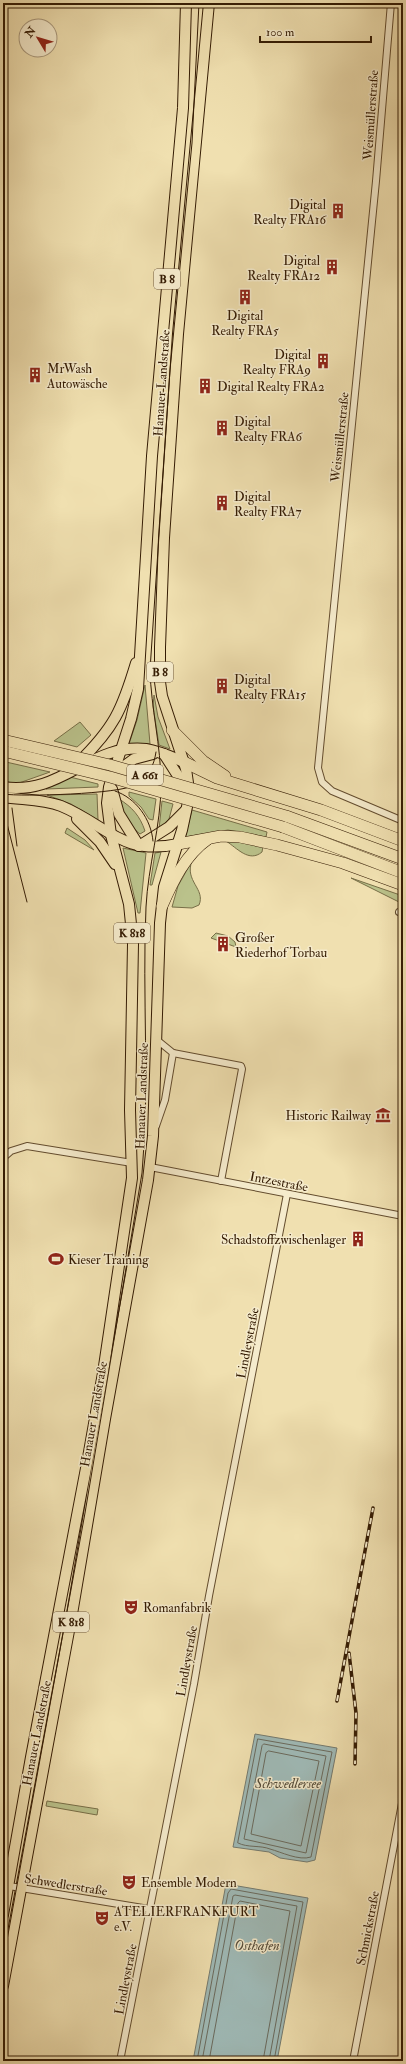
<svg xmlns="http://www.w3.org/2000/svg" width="406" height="2064" viewBox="0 0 406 2064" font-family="'IM FELL Double Pica',serif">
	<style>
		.green { fill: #bac28b; stroke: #776e47 }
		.water { fill: #9fbab7; stroke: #747a6f }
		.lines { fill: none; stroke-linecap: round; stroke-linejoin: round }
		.shore { stroke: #6a6a5d; stroke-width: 1 }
		.minor-casing { stroke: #634c2e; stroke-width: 8 }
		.primary-casing { stroke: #341b03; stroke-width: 12 }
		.motorway-casing { stroke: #341b03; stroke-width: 12 }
		.minor { stroke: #f5ebcc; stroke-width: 6 }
		.primary { stroke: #f0e0b0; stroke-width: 10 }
		.motorway { stroke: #f0e0b0; stroke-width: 11 }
		.tram { stroke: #341b03; stroke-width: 1 }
		.rail-casing { stroke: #341b03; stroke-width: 3.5 }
		.rail { stroke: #f5ebcc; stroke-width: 2; stroke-dasharray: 6; stroke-linecap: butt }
		.motorway-bridge-casing { stroke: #341b03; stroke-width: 12; stroke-linecap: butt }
		.motorway-bridge { stroke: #f0e0b0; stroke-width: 11 }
		.labels { text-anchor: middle; stroke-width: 3; stroke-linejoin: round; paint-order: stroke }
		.shield { fill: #f5ebcc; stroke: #6e593f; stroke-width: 1 }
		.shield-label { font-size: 12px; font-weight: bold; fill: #341b03 }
		.street-label { font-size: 13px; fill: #341b03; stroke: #f5ebcc }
		.poi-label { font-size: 13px; fill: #341b03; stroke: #f5ebcc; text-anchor: start }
		.water-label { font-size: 14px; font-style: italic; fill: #544b39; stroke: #f5ebcc }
	</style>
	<rect width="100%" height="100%" fill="#f0e0b0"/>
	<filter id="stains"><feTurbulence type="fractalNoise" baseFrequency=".005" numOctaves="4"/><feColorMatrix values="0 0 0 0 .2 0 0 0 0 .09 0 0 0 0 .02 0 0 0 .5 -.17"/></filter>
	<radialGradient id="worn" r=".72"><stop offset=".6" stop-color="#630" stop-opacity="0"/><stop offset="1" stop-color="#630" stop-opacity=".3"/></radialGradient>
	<g class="green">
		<path d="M145,685L150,744H129L137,720Z"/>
		<path d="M154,695L158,717L170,749L159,745L153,706Z"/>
		<path d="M80,722L91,735L77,747L54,741Z"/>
		<path d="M6,762L50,772L19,783L5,782Z"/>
		<path d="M70,777L98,784V787L46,789Z"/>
		<path d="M129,792L156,799L153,820L149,819L141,807L129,796Z"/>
		<path d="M97,794L98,820L71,804L47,795Z"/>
		<path d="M119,799C132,807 140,816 145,831L140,834C129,826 122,812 119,799Z"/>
		<path d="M162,801L173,804L169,819L159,829Z"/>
		<path d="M192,810L267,832L266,837L228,830L185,837Z"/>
		<path d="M67,828L85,840L94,850L65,833Z"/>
		<path d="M230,840L263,846L262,852C249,863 237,848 226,841Z"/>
		<path d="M123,848L146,853L140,913H138Z"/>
		<path d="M161,852L152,885H150L155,853Z"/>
		<path d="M192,861C184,881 206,889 199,905L192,908L172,907L178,886Z"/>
		<path d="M351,878L403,896V904Z"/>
		<path d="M216,933L228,936L235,942L236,947L211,938Z"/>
		<path d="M47,1801L98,1809L97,1815L46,1806Z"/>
	</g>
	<g class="water">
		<path d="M255,1734L337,1748L315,1860L307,1862L280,1858L269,1852L233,1847Z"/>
		<path d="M226,1884L308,1898L277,2061H193Z"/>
	</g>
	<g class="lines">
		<g class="shore">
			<path d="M258,1739L332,1752L311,1857C299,1861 281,1852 270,1849C260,1845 248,1848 238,1843Z"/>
			<path d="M264,1744L326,1756L306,1853L244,1839L262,1746Z"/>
			<path d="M269,1751L319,1761L301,1846L251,1834L266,1753Z"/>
			<path d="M197,2061L228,1893L231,1889L303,1902L274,2061"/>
			<path d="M202,2061L233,1896L235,1895L297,1906L269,2061"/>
			<path d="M209,2061L238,1903L240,1901L290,1911L263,2061"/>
		</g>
		<g class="minor-casing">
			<g id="minor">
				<path d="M391,3L376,181L318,768L322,782L332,791L403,821"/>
				<path d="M399,912L403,913"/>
				<path d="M157,1040L173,1053L241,1066L242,1069L221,1181"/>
				<path d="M156,1126L165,1100L173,1053"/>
				<path d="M3,1158L11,1151L27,1146L132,1163"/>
				<path d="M150,1167L403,1216"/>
				<path d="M3,1885L149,1909"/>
				<path d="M120,2061L194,1684L209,1596L287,1194"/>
				<path d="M353,2061L403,1798"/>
			</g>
		</g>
		<g class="primary-casing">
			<g id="primary">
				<path d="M164,754L180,779L185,792"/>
				<path d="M78,763C114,728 122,710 136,663"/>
				<path d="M116,772L134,759L153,754"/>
				<path d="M3,787C62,796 90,743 146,749C159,751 172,757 184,762"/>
				<path d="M112,789L119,814L139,846"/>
				<path d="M3,797C22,800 43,799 61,806C107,825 121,856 178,844"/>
				<path d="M77,819L100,842L115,864"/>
				<path d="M139,846L169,827L186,810"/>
				<path d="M3,1915L31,1757L87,1463L103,1373L132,1178L130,1110L133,944L129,904L111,835L107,803L109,787L131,719L138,689L152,456L183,108L186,3"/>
				<path d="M3,1986L71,1620L105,1419L148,1180L153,1136L160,923L164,887L182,830L188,802V783L186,769L162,696L160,682V647L164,538L178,334L209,3"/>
			</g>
		</g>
		<g class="motorway-casing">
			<g id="motorway">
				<path d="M172,730L203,761L225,776"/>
				<path d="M184,762L217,778L321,810L403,841"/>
				<path d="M286,816L403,859"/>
				<path d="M283,827L403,873"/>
				<path d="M178,844L221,836L240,837L277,845L343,863L403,885"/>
				<path d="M162,906C173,881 185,855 208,839"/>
			</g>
		</g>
		<use href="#minor" class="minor"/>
		<use href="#primary" class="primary"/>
		<use href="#motorway" class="motorway"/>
		<g class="tram">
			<path d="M115,791C136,798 151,819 153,841"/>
			<path d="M3,794C23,797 120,794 135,785C148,778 154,766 156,752"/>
			<path d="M3,808L27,902"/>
			<path d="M12,808L17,846"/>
			<path d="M3,1962L85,1513L142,1173C150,1085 142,996 146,907C148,866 161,826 161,784C161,746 151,708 150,670L170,370L192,143L199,3"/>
		</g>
		<g class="rail-casing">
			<g id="rail">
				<path d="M349,1653L356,1713L355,1764"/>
				<path d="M337,1701L373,1508"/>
			</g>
		</g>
		<use href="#rail" class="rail"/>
		<g class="motorway-bridge-casing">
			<g id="motorway-bridge">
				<path d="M3,740L110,765L286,816"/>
				<path d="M3,751L110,777L283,827"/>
			</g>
		</g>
		<use href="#motorway-bridge" class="motorway-bridge"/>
	</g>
	<defs>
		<g id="building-bare" transform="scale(1.2)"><path d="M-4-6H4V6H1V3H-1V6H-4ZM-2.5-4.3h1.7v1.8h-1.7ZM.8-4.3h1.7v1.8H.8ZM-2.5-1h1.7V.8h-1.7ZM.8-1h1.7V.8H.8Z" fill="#8f2418" stroke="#f5ebcc" stroke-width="2.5" paint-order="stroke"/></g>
		<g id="museum-bare" transform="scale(1.2)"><path d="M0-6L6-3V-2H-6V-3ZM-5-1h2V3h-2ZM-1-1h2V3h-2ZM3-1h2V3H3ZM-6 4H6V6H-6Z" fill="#8f2418" stroke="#f5ebcc" stroke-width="2.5" paint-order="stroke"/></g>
		<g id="stadium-bare" transform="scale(1.2)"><path d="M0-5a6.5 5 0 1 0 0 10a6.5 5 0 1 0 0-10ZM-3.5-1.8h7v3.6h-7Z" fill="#8f2418" stroke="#f5ebcc" stroke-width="2.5" paint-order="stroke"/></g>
		<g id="theatre-bare" transform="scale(1.2)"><path d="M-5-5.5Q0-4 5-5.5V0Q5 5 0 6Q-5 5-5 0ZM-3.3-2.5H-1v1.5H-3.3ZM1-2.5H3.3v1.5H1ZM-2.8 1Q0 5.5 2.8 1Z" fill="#8f2418" stroke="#f5ebcc" stroke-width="2.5" paint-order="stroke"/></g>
	</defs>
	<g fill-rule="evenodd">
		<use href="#building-bare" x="338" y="211"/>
		<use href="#building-bare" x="332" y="267"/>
		<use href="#building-bare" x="245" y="297"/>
		<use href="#building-bare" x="323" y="361"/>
		<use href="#building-bare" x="35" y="375"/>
		<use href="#building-bare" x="205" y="386"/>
		<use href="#building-bare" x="222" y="428"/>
		<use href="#building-bare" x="222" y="503"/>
		<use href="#building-bare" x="222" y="686"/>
		<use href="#building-bare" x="223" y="944"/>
		<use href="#museum-bare" x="383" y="1115"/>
		<use href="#building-bare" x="358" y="1239"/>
		<use href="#stadium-bare" x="56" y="1259"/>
		<use href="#theatre-bare" x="131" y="1607"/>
		<use href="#theatre-bare" x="129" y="1882"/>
		<use href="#theatre-bare" x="102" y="1918"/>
	</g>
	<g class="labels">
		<g class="shield">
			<rect x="154" y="269" width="26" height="20" rx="3"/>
			<rect x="147" y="662" width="26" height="20" rx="3"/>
			<rect x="127" y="765" width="36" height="20" rx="3"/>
			<rect x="114" y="923" width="36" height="20" rx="3"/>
			<rect x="53" y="1612" width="36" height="20" rx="3"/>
		</g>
		<g class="shield-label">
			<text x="167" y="283">B 8</text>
			<text x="160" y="676">B 8</text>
			<text x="145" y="779">A 661</text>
			<text x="132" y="937">K 818</text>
			<text x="71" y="1626">K 818</text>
		</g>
		<g class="street-label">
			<text transform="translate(370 115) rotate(-86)" y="5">Weismüllerstraße</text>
			<text transform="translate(161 383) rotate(-86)" y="5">Hanauer Landstraße</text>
			<text transform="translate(339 437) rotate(-84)" y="5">Weismüllerstraße</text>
			<text transform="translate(141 1096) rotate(-88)" y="5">Hanauer Landstraße</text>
			<text transform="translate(279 1181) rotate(11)" y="5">Intzestraße</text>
			<text transform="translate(247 1343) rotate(-79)" y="5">Lindleystraße</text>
			<text transform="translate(93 1414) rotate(-80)" y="5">Hanauer Landstraße</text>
			<text transform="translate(186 1661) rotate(-80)" y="5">Lindleystraße</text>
			<text transform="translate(36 1733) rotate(-79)" y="5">Hanauer Landstraße</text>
			<text transform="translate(66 1884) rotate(9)" y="5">Schwedlerstraße</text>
			<text transform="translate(367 1928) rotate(-79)" y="5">Schmickstraße</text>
			<text transform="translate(125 1979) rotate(-79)" y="5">Lindleystraße</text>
		</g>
		<g class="poi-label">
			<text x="326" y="209" text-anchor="end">Digital<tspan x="326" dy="15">Realty FRA16</tspan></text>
			<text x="320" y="265" text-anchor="end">Digital<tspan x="320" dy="15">Realty FRA12</tspan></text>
			<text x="245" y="320" text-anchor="middle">Digital<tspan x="245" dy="15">Realty FRA5</tspan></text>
			<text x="311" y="359" text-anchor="end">Digital<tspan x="311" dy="15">Realty FRA9</tspan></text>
			<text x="47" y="373">MrWash<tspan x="47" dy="15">Autowäsche</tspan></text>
			<text x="217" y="391">Digital Realty FRA2</text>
			<text x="234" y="426">Digital<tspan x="234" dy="15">Realty FRA6</tspan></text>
			<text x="234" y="501">Digital<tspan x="234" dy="15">Realty FRA7</tspan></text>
			<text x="234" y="684">Digital<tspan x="234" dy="15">Realty FRA15</tspan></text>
			<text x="235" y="942">Großer<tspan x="235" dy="15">Riederhof Torbau</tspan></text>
			<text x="371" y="1120" text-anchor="end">Historic Railway</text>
			<text x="346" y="1244" text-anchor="end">Schadstoffzwischenlager</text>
			<text x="68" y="1264">Kieser Training</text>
			<text x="143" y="1612">Romanfabrik</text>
			<text x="141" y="1887">Ensemble Modern</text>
			<text x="114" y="1916">ATELIERFRANKFURT<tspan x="114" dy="15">e.V.</tspan></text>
		</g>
		<g class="water-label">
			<text x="288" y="1788">Schwedlersee</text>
			<text x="257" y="1950">Osthafen</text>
		</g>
	</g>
	<rect width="406" height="2064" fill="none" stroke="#f0e0b0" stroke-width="16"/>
	<rect x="4" y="4" width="398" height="2056" fill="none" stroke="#341b03" stroke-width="2"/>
	<rect x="8" y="8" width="390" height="2048" fill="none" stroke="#341b03"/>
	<g transform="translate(38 38) rotate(308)"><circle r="19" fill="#f5ebcc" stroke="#a8987c"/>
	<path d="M0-3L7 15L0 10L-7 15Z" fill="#8f2418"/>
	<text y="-6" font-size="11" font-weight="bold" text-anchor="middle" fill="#341b03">N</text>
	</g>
	<path d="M260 36v6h111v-6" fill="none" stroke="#341b03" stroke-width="2"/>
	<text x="266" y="36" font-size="12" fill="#341b03" stroke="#f5ebcc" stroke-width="3" paint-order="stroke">100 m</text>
	<rect width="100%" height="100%" filter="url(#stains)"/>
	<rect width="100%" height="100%" fill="url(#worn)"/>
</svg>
